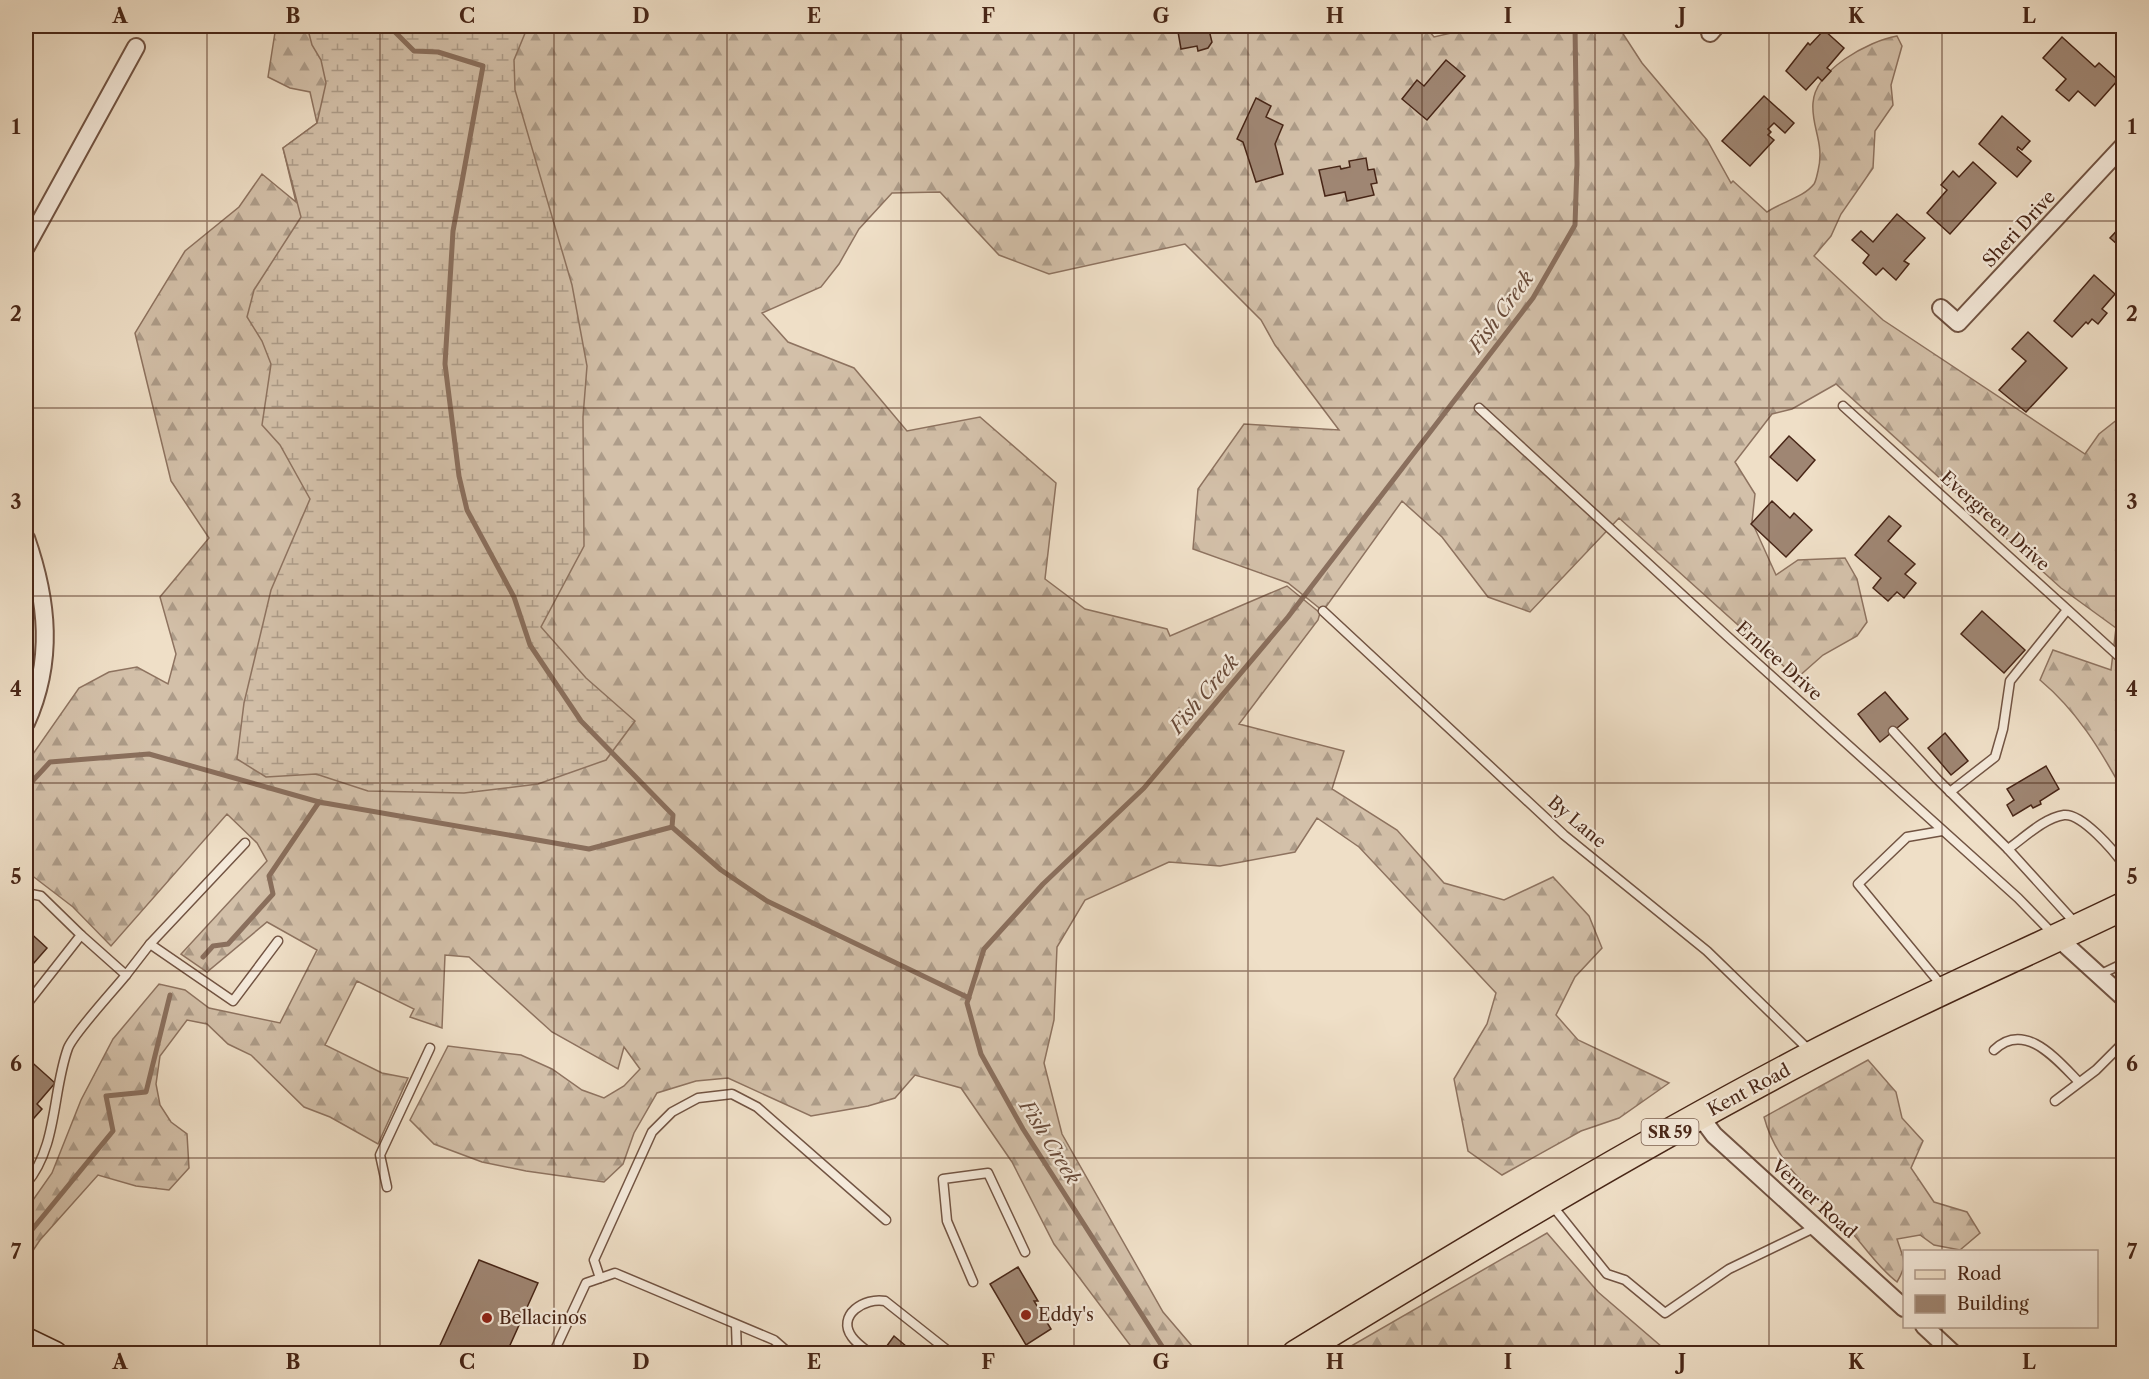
<svg xmlns="http://www.w3.org/2000/svg" width="2149" height="1379" viewBox="0 0 2149 1379" font-family="'Libre Caslon Text',serif">
	<style>
		.forest { fill: url(#forest-firs); stroke: #8e7360; stroke-width: 1.5 }
		.wetland { fill: url(#wetland-marsh); stroke: #8e7360; stroke-width: 1.5 }
		.lines { fill: none; stroke-linecap: round; stroke-linejoin: round }
		.stream { stroke: #8a6f5d; stroke-width: 5 }
		.building { fill: #9f8673; stroke: #482617; stroke-width: 1.5 }
		.service-casing { stroke: #725443; stroke-width: 11 }
		.minor-casing { stroke: #725443; stroke-width: 20 }
		.secondary-casing { stroke: #482617; stroke-width: 27 }
		.primary-casing { stroke: #482617; stroke-width: 30 }
		.service { stroke: #f5eadb; stroke-width: 8 }
		.minor { stroke: #f5eadb; stroke-width: 16 }
		.secondary { stroke: #f5eadb; stroke-width: 24 }
		.primary { stroke: #efdfc7; stroke-width: 27 }
		.grid { fill: none; stroke: #482617; stroke-width: 1.5; stroke-opacity: 0.55 }
		.poi-dot { fill: #8f2418; stroke: #f5eadb; stroke-width: 2 }
		.labels { text-anchor: middle; stroke-width: 4.5; stroke-linejoin: round; paint-order: stroke }
		.shield { fill: #f5eadb; stroke: #7c6152; stroke-width: 1.5 }
		.shield-label { font-size: 16px; font-weight: bold; fill: #482617 }
		.street-label { font-size: 18px; fill: #482617; stroke: #f5eadb }
		.poi-label { font-size: 18px; fill: #482617; stroke: #f5eadb; text-anchor: start }
		.water-label { font-size: 20px; font-style: italic; fill: #694b3a; stroke: #f5eadb }
		.neatline { fill: none; stroke: #482617; stroke-width: 2 }
		.grid-label { font-size: 20px; text-anchor: middle; font-weight: bold; fill: #482617 }
	</style>
	<defs>
		<pattern id="forest-firs" width="22" height="20" patternUnits="userSpaceOnUse" patternTransform="scale(1.5)"><rect width="22" height="20" fill="#d3c0a9"/><path d="M5 1l3.5 6h-7zM16 11l3.5 6h-7z" fill="#ad9c89"/></pattern>
		<pattern id="wetland-marsh" width="20" height="14" patternUnits="userSpaceOnUse" patternTransform="scale(1.5)"><rect width="20" height="14" fill="#d3c0a9"/><path d="M1 5h8M5 5V1M11 12h8M15 12V8" fill="none" stroke="#ad9c89"/></pattern>
	</defs>
	<rect width="100%" height="100%" fill="#efdfc7"/>
	<filter id="stains"><feTurbulence type="fractalNoise" baseFrequency=".00333" numOctaves="4"/><feColorMatrix values="0 0 0 0 .2 0 0 0 0 .09 0 0 0 0 .02 0 0 0 .5 -.17"/></filter>
	<radialGradient id="worn" r=".72"><stop offset=".6" stop-color="#630" stop-opacity="0"/><stop offset="1" stop-color="#630" stop-opacity=".3"/></radialGradient>
	<g class="forest">
		<path d="M276,26H1425L1434,37L1464,30L1467,26H1618L1642,63L1707,140L1731,183L1733,181L1767,212C1781,202 1803,198 1814,184C1816,181 1817,175 1818,171C1825,143 1811,127 1813,103C1815,70 1868,41 1897,36L1902,46L1891,85L1893,105L1875,131L1873,168L1841,214L1831,236L1814,256L1883,320L2085,454L2099,434L2123,415V791C2100,749 2077,711 2040,680L2053,650L2111,670L2116,628L2061,588L1836,384L1792,409L1772,414L1735,462L1755,494L1752,522L1776,575L1798,560L1845,558L1857,579L1867,622L1857,636L1823,655L1797,678L1619,518L1530,612L1488,597L1442,537L1402,501L1323,611L1288,583L1193,549L1198,489L1244,424L1339,430L1275,345L1261,320L1185,244L1049,274L999,255L940,192L892,193L859,229L839,264L821,287L762,313L788,342L854,368L907,431L980,417L1056,483L1045,579L1085,609L1167,629L1170,636L1287,586L1320,613L1318,620L1239,724L1344,751L1332,789L1397,830L1444,883L1504,900L1553,877L1589,916L1602,948L1575,977L1556,1015L1578,1040L1669,1083L1619,1118L1581,1131L1502,1175L1468,1151L1454,1079L1487,1024L1496,993L1359,847L1317,818L1295,852L1220,866L1169,862L1085,900L1057,947L1054,1020L1044,1063L1062,1134L1163,1312L1198,1353H1136L1054,1244L1012,1162L961,1088L915,1075L895,1098L868,1106L811,1116L728,1078L696,1081L657,1093L634,1133L623,1164L604,1182L526,1171L482,1162L434,1144L410,1120L448,1046L521,1055L552,1069L582,1090L604,1098L624,1086L640,1069L624,1047L618,1069L552,1032L469,957L445,955L442,1028L410,1017L414,1009L357,981L325,1045L382,1073L408,1078L378,1144L330,1117L304,1107L251,1055L228,1044L207,1024L187,1020L160,1056L156,1084L160,1105L171,1122L187,1134L189,1168L169,1190L136,1186L98,1175L40,1240L26,1261V1210L52,1173L81,1100L113,1039L159,984L185,990L209,1008L280,1023L317,950L267,922L207,972L181,954L267,861L257,843L227,814L111,946L73,907L26,871V764L79,688L109,672L137,667L168,684L176,654L160,597L209,538L171,481L135,333L185,251L239,207L262,174L296,202L283,148L317,123L310,92L290,88L268,77Z"/>
		<path d="M1868,1060L1896,1092L1902,1118L1923,1141L1911,1168L1934,1202L1967,1212L1980,1233L1960,1250L1934,1245L1920,1235L1897,1239C1903,1259 1909,1262 1897,1282C1876,1266 1862,1242 1843,1223C1810,1189 1777,1165 1764,1117Z"/>
		<path d="M1547,1233L1598,1292L1669,1353H1339Z"/>
	</g>
	<path class="wetland" d="M307,26H528L514,60L515,90L572,285L587,366L583,417L584,546L541,627L586,678L635,721L606,760L538,784L464,793L368,791L316,774L266,777L237,759L244,703L271,590L310,499L280,445L262,425L271,364L262,341L247,317L254,290L301,217L283,148L317,123L326,83L321,60L312,45Z"/>
	<g class="lines">
		<g class="stream">
			<path d="M389,26L414,51L438,52L483,66L453,231L445,364L459,476L467,510L514,597L530,645L581,721L673,815L672,827L721,870L767,901L969,998"/>
			<path d="M26,788L50,762L149,754L319,802L589,849L672,827"/>
			<path d="M203,957L213,946L228,944L273,894L269,876L319,802"/>
			<path d="M26,1237L113,1131L106,1096L146,1092L170,995"/>
			<path d="M1167,1354L1023,1129L981,1054L967,1003L984,949L1043,884L1144,788L1288,617L1533,298L1575,225L1577,164L1575,26"/>
		</g>
	</g>
	<g class="building">
		<path d="M1177,26H1208L1212,42L1208,48L1198,51L1197,46L1181,49Z"/>
		<path d="M1824,30L1844,48L1827,68L1831,71L1822,81L1818,77L1806,90L1786,71L1808,43L1810,45Z"/>
		<path d="M2062,37L2095,67L2099,63L2118,80L2095,106L2078,91L2069,101L2056,90L2066,79L2043,58Z"/>
		<path d="M1446,60L1465,76L1427,120L1402,99L1417,80L1424,86Z"/>
		<path d="M1764,96L1794,123L1785,133L1774,123L1768,129L1771,132L1768,135L1774,140L1750,166L1722,141Z"/>
		<path d="M1256,98L1271,106L1266,117L1283,125L1275,144L1283,174L1256,182L1243,142L1237,139Z"/>
		<path d="M2002,116L2030,141L2022,150L2018,147L2017,149L2031,161L2017,177L1979,144Z"/>
		<path d="M1366,158L1368,170L1374,169L1377,183L1371,184L1374,195L1347,201L1345,192L1325,196L1319,170L1340,166L1341,169L1350,167L1349,161Z"/>
		<path d="M1973,162L1996,183L1950,234L1927,213L1947,190L1941,185L1953,171L1959,177Z"/>
		<path d="M1897,214L1925,238L1904,261L1909,264L1896,280L1883,268L1876,275L1863,263L1869,255L1852,240L1861,231L1873,242Z"/>
		<path d="M2124,223V250L2110,238Z"/>
		<path d="M2094,275L2115,294L2102,309L2107,313L2098,324L2092,319L2088,324L2086,322L2072,337L2054,321Z"/>
		<path d="M2028,332L2067,368L2026,412L1999,390L2026,361L2012,349Z"/>
		<path d="M1789,436L1815,460L1797,481L1770,457Z"/>
		<path d="M1772,501L1790,518L1794,513L1812,530L1786,557L1751,524Z"/>
		<path d="M1889,516L1901,526L1888,541L1915,564L1905,574L1916,583L1904,598L1897,592L1888,601L1873,588L1881,578L1855,555Z"/>
		<path d="M1982,611L2025,650L2004,673L1961,634Z"/>
		<path d="M1885,692L1908,719L1880,742L1858,714Z"/>
		<path d="M1945,733L1968,761L1951,775L1928,748Z"/>
		<path d="M2046,766L2059,789L2040,801L2041,804L2033,808L2031,805L2013,816L2007,805L2014,800L2007,789Z"/>
		<path d="M26,929L47,948L26,972Z"/>
		<path d="M26,1057L55,1083L37,1104L42,1109L26,1127Z"/>
		<path d="M479,1260L538,1283L506,1354H436Z"/>
		<path d="M1018,1267L1038,1301H1034L1051,1329L1026,1345L990,1284Z"/>
		<path d="M894,1336L906,1346L902,1351L905,1354H881Z"/>
	</g>
	<g class="lines">
		<g class="service-casing">
			<g id="service">
				<path d="M1843,406L2124,661"/>
				<path d="M1479,408L1727,636L2018,898L2054,935"/>
				<path d="M1323,611L1564,835L1707,951L1811,1052"/>
				<path d="M1893,731L1937,779L2008,849L2077,925"/>
				<path d="M1950,792L1995,757L2003,729L2010,681L2067,610"/>
				<path d="M1942,831L1907,837L1858,884L1942,986"/>
				<path d="M2008,849C2025,837 2044,818 2064,815C2082,813 2114,851 2124,865"/>
				<path d="M26,893L41,896L81,935L26,1005"/>
				<path d="M81,935L126,975L150,944L233,1001L278,941"/>
				<path d="M150,944L245,843"/>
				<path d="M2099,975L2124,963"/>
				<path d="M1994,1050C2025,1020 2057,1060 2079,1082"/>
				<path d="M2055,1101L2096,1070L2124,1042"/>
				<path d="M26,1184C58,1146 52,1092 68,1048C74,1033 114,990 126,975"/>
				<path d="M387,1187L380,1155L430,1048"/>
				<path d="M1551,1204L1607,1274L1625,1280L1665,1313L1729,1269L1816,1227"/>
				<path d="M600,1278L594,1260L652,1132L672,1112L698,1098L732,1094L757,1107L886,1220"/>
				<path d="M973,1282L947,1221L943,1179L988,1173L1025,1252"/>
				<path d="M736,1325L737,1354"/>
				<path d="M553,1354L586,1283L615,1273L774,1340L790,1354"/>
				<path d="M871,1354C865,1349 857,1344 852,1337C836,1315 865,1297 885,1301L952,1354"/>
			</g>
		</g>
		<g class="minor-casing">
			<g id="minor">
				<path d="M1710,33L1716,26"/>
				<path d="M26,247L136,47"/>
				<path d="M1941,308L1958,323L2124,145"/>
				<path d="M26,538C48,601 54,661 26,723"/>
				<path d="M2057,937L2124,998"/>
				<path d="M1700,1116L1714,1135L1904,1308"/>
				<path d="M1924,1326L1954,1354"/>
			</g>
		</g>
		<g class="secondary-casing">
			<path id="secondary" d="M26,1340L55,1354"/>
		</g>
		<g class="primary-casing">
			<path id="primary" d="M1296,1354C1466,1250 1636,1147 1812,1055C1914,1002 2020,956 2124,906"/>
		</g>
		<use href="#service" class="service"/>
		<use href="#minor" class="minor"/>
		<use href="#secondary" class="secondary"/>
		<use href="#primary" class="primary"/>
	</g>
	<path class="grid" d="M207,26V1354M380,26V1354M554,26V1354M727,26V1354M901,26V1354M1074,26V1354M1248,26V1354M1422,26V1354M1595,26V1354M1769,26V1354M1942,26V1252M26,221H2124M26,408H2124M26,596H2124M26,783H2124M26,971H2124M26,1158H2124M1942,1326V1354"/>
	<g class="poi-dot">
		<circle cx="1026" cy="1315" r="6"/>
		<circle cx="487" cy="1318" r="6"/>
	</g>
	<g class="labels">
		<rect class="shield" x="1641.5" y="1119" width="57" height="26" rx="4.5"/>
		<g class="shield-label">
			<text x="1670" y="1138">SR 59</text>
		</g>
		<g class="street-label">
			<text transform="translate(2019 229) rotate(-47)" y="6">Sheri Drive</text>
			<text transform="translate(1995 521) rotate(42)" y="6">Evergreen Drive</text>
			<text transform="translate(1779 661) rotate(42)" y="6">Ernlee Drive</text>
			<text transform="translate(1577 822) rotate(40)" y="6">By Lane</text>
			<text transform="translate(1749 1090) rotate(-28)" y="6">Kent Road</text>
			<text transform="translate(1814 1199) rotate(42)" y="6">Verner Road</text>
		</g>
		<g class="poi-label">
			<text x="1038" y="1321">Eddy's</text>
			<text x="499" y="1324">Bellacinos</text>
		</g>
		<g class="water-label">
			<text transform="translate(1501 312) rotate(-54)" y="7">Fish Creek</text>
			<text transform="translate(1204 694) rotate(-50)" y="7">Fish Creek</text>
			<text transform="translate(1050 1142) rotate(58)" y="7">Fish Creek</text>
		</g>
	</g>
	<rect width="2149" height="1379" fill="none" stroke="#efdfc7" stroke-width="66"/>
	<rect x="1903" y="1250" width="195" height="78" fill="#f5eadb" stroke="#b09c8d" stroke-width="1.5"/>
	<rect x="1915" y="1270" width="30" height="9" fill="#efdfc7" stroke="#b09c8d" stroke-width="1.5"/>
	<text x="1957" y="1280" font-size="18" fill="#482617">Road</text>
	<rect x="1915" y="1295" width="30" height="18" fill="#9f8673" stroke="#b09c8d" stroke-width="1.5"/>
	<text x="1957" y="1310" font-size="18" fill="#482617">Building</text>
	<rect x="33" y="33" width="2083" height="1313" class="neatline"/>
	<g class="grid-label">
		<text x="120" y="23">A</text>
		<text x="293" y="23">B</text>
		<text x="467" y="23">C</text>
		<text x="641" y="23">D</text>
		<text x="814" y="23">E</text>
		<text x="988" y="23">F</text>
		<text x="1161" y="23">G</text>
		<text x="1335" y="23">H</text>
		<text x="1508" y="23">I</text>
		<text x="1682" y="23">J</text>
		<text x="1856" y="23">K</text>
		<text x="2029" y="23">L</text>
		<text x="16" y="134">1</text>
		<text x="2132" y="134">1</text>
		<text x="16" y="321">2</text>
		<text x="2132" y="321">2</text>
		<text x="16" y="509">3</text>
		<text x="2132" y="509">3</text>
		<text x="16" y="696">4</text>
		<text x="2132" y="696">4</text>
		<text x="16" y="884">5</text>
		<text x="2132" y="884">5</text>
		<text x="16" y="1071">6</text>
		<text x="2132" y="1071">6</text>
		<text x="16" y="1259">7</text>
		<text x="2132" y="1259">7</text>
		<text x="120" y="1369">A</text>
		<text x="293" y="1369">B</text>
		<text x="467" y="1369">C</text>
		<text x="641" y="1369">D</text>
		<text x="814" y="1369">E</text>
		<text x="988" y="1369">F</text>
		<text x="1161" y="1369">G</text>
		<text x="1335" y="1369">H</text>
		<text x="1508" y="1369">I</text>
		<text x="1682" y="1369">J</text>
		<text x="1856" y="1369">K</text>
		<text x="2029" y="1369">L</text>
	</g>
	<rect width="100%" height="100%" filter="url(#stains)"/>
	<rect width="100%" height="100%" fill="url(#worn)"/>
</svg>
